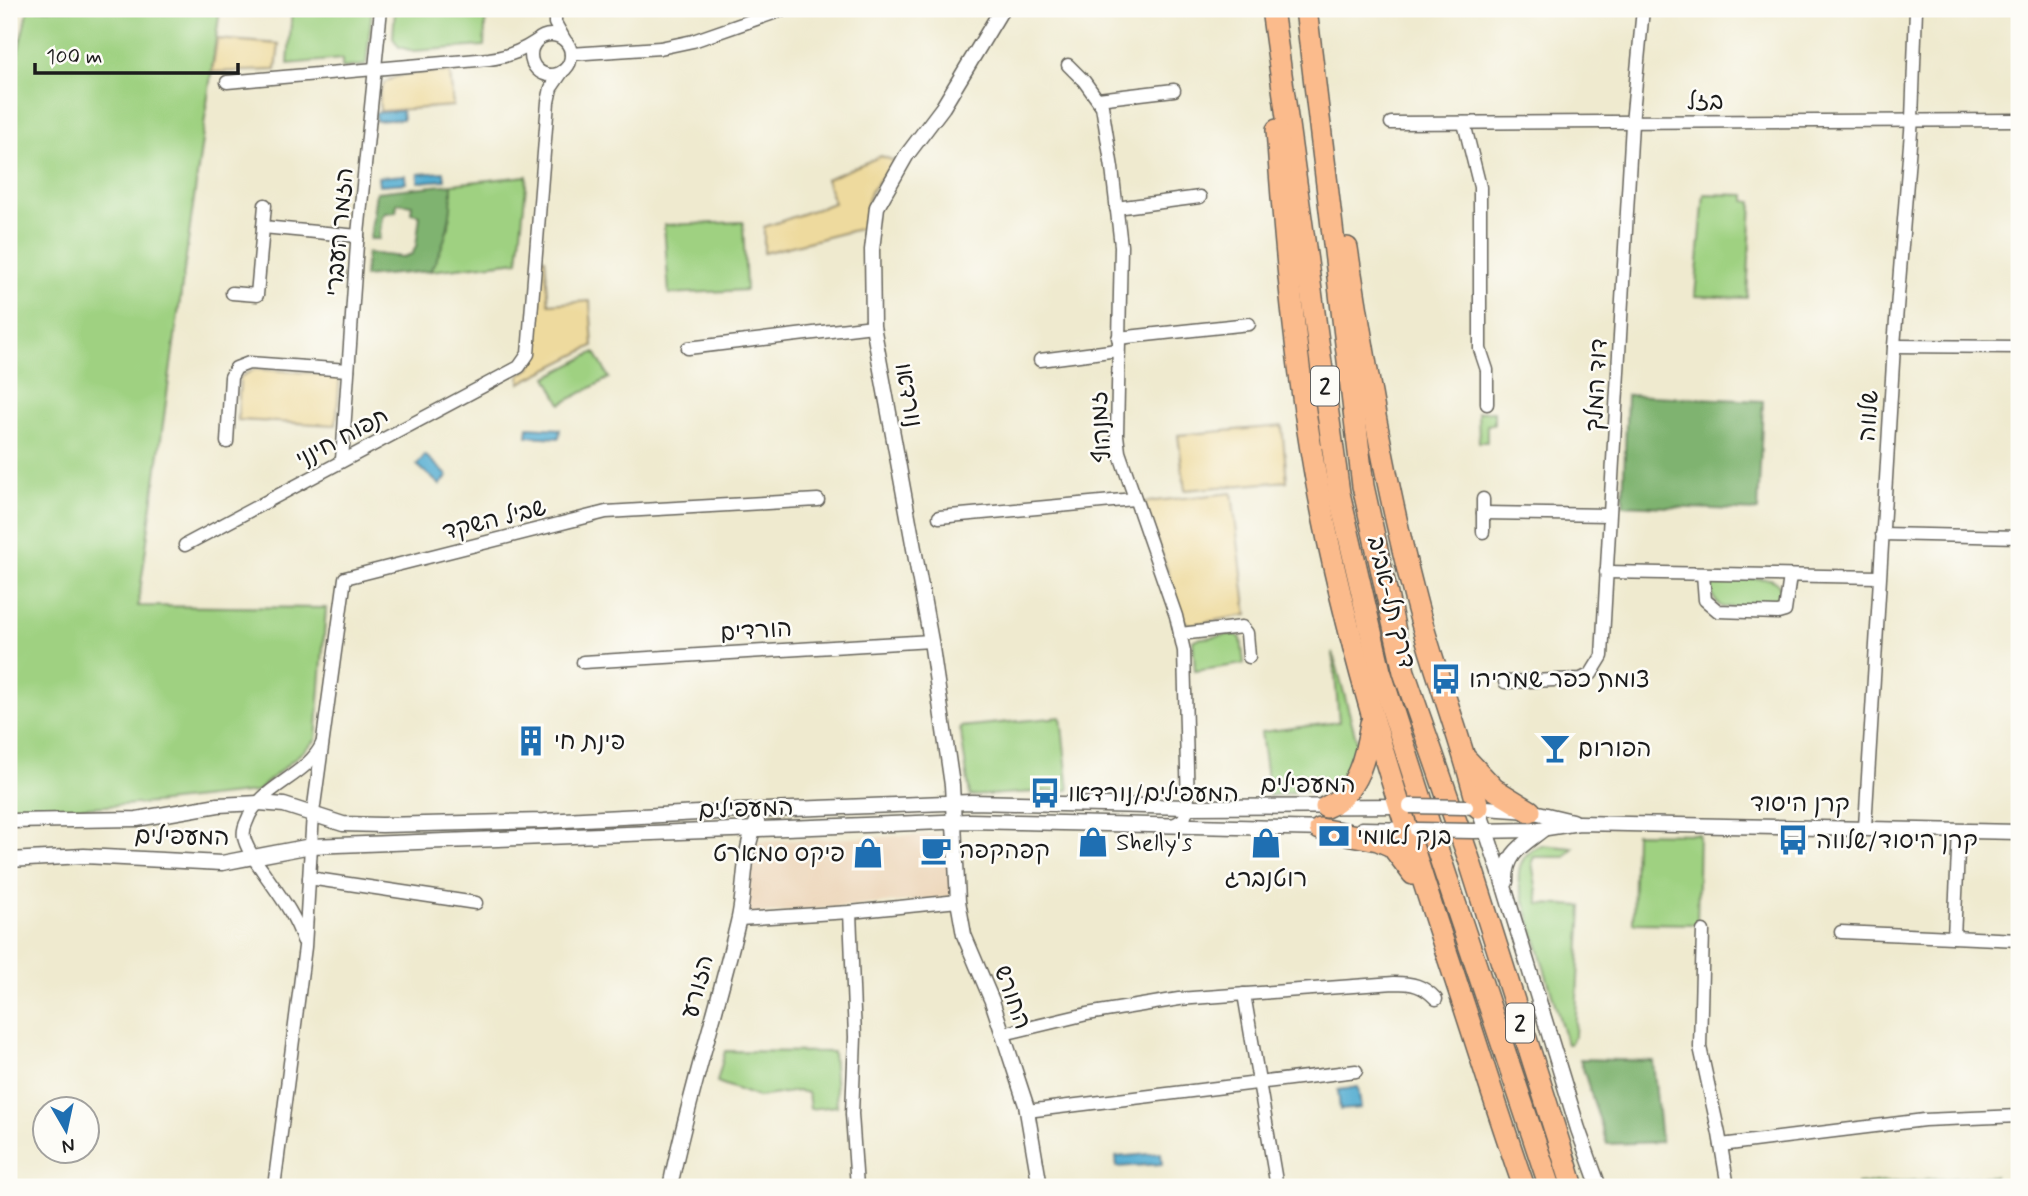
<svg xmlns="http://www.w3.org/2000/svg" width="2028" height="1196" viewBox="0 0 2028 1196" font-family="Mynerve,'Playpen Sans Hebrew',sans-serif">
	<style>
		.built { fill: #edd7bb }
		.green { fill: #9fd181; stroke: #5e764e; stroke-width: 2 }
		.forest { fill: #7fb36f; stroke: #4e6846; stroke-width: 2 }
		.sand { fill: #eeda9e; stroke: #857b5d; stroke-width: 2 }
		.water { fill: #54add1; stroke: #386476; stroke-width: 2 }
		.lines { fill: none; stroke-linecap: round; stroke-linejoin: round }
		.minor-casing { stroke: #66645b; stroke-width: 15 }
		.tertiary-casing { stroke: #66645b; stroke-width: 17 }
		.motorway-casing { stroke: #66645b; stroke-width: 24 }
		.minor { stroke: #fff; stroke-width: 12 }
		.tertiary { stroke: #fff; stroke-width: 14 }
		.motorway { stroke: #fbbb8c; stroke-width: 21 }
		.tertiary-bridge-casing { stroke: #66645b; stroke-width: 17; stroke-linecap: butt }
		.tertiary-bridge { stroke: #fff; stroke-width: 14 }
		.labels { text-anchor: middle; stroke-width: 5; stroke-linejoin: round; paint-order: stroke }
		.shield { fill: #fdfcf7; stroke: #605f5e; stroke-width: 2 }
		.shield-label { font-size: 23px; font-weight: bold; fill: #1c1c1c }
		.street-label { font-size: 24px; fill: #1c1c1c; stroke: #fdfcf7 }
		.poi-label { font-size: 24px; fill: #1c1c1c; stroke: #fdfcf7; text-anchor: start }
	</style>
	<rect width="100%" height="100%" fill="#fdfcf7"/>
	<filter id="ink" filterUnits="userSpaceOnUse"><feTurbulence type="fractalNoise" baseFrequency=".0143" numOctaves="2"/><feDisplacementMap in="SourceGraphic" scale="14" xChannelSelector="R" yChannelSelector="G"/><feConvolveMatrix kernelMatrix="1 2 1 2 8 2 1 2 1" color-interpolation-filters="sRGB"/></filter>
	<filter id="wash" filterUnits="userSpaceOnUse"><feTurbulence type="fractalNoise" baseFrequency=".00686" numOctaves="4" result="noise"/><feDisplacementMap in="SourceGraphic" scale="28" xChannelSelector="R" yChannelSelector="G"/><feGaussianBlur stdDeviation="1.57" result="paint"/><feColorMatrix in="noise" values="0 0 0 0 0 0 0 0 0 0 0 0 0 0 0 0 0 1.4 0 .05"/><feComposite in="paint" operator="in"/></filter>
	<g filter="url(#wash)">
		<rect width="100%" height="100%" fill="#efeacf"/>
		<path class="built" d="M947,834L953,897L746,915L756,842Z"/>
		<g class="green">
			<path d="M28,9H220L138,606L326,608L316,740L256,792L154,803L9,812V91Z"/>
			<path d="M292,9L372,10L366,65L342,68V59L288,64Z"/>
			<path d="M395,9H486L484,46L413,51L399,47L393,38Z"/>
			<path d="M527,176L518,261L430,271L449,227L452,184Z"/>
			<path d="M1704,194L1745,195V201L1752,202L1747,298L1695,296Z"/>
			<path d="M743,222L746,290L669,294L664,225Z"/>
			<path d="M595,352L609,378L561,404L547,377Z"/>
			<path d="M1494,411V424L1487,425V442H1479L1478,412Z"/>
			<path d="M1721,577L1771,579C1783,585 1782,593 1781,606L1774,608L1722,607L1717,603L1710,592L1711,585Z"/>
			<path d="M1235,634L1241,638L1244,664L1195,671L1193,641L1196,639Z"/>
			<path d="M1333,652L1357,742L1355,760L1349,775L1319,788L1269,796L1261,732L1339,722Z"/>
			<path d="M1061,717L1069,790L970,796L960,727Z"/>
			<path d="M1635,833L1699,834L1697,924L1633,923Z"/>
			<path d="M1542,845L1573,848L1565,857H1534L1532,862L1539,904L1582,906L1575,1035L1570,1044H1567L1519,884C1517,866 1523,852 1542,845Z"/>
			<path d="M725,1051L833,1052L837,1106L810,1109L808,1093L799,1091L758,1097L717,1082Z"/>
			<path d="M1994,1176V1187H1857V1184Z"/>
		</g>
		<g class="forest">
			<path d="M452,184C452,217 447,242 430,271L364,277L367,253L403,257L412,254L416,247L420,215L411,213L412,205L397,203L396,212L385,213L382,217L379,239H370L376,192Z"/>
			<path d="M1627,395L1763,401L1758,511L1623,505Z"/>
			<path d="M1580,1059L1653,1061L1661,1142L1607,1144Z"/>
		</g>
		<g class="sand">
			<path d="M217,39L279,44L276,70L212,72Z"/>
			<path d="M450,72L453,106L380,111C380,104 378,95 381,88C389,70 432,73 450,72Z"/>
			<path d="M881,156L895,161L870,192L863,228L764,253V227L834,203L826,179Z"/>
			<path d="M540,258H545L549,304L590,301L593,346L520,383V375L530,368L535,359Z"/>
			<path d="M255,369L340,375L336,425L238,420L240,377Z"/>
			<path d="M1282,426L1287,481L1185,490L1178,435Z"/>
			<path d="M1232,493L1247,615L1189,625L1181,618L1168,572L1144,502Z"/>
		</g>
		<g class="water">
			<path d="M402,111L403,119L376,121L375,113Z"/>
			<path d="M444,172L445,180L418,182V174Z"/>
			<path d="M405,175L406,183L379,185L378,177Z"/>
			<path d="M528,427L560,429L559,438L527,436Z"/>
			<path d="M425,455L448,476L440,485L417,465Z"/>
			<path d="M1358,1087L1361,1108L1340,1110L1338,1090Z"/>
			<path d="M1161,1153L1162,1164L1117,1167L1116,1157Z"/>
		</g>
	</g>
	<g filter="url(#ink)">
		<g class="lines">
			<g class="minor-casing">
				<g id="minor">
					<path d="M555,9V23L564,39"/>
					<circle cx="551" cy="55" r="20"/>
					<path d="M571,54L660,48L693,41L785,9"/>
					<path d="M1068,65L1084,81L1102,106L1112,168L1121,246L1117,435L1119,452L1176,616L1184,651L1188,807L1184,819L1174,825"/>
					<path d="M227,82L489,59C507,57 520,52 535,42"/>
					<path d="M1098,99L1174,90"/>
					<path d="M1391,123L2019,120"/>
					<path d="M1464,123L1480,187V349L1487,370V404"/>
					<path d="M1116,208L1200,197"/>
					<path d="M263,227L358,236"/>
					<path d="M232,293L257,295L265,205"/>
					<path d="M1118,338L1249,324"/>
					<path d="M1894,346L2019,347"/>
					<path d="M688,348L873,326"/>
					<path d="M1040,360L1118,350"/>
					<path d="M227,442L231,377L236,368L249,363L348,370"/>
					<path d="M342,460L357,244L381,9"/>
					<path d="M1483,499V532"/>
					<path d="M1483,513L1609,515"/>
					<path d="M939,517L1134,499"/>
					<path d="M1882,534L2019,537"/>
					<path d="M185,545L519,367L528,354L548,102L551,88L562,72"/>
					<path d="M1606,572L1879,577"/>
					<path d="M1703,574L1705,600L1718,611L1778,613L1785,611L1790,576"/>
					<path d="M1180,634L1242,627L1247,633L1249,657"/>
					<path d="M583,662L931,641"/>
					<path d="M1505,682L1581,679L1591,674L1602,656L1632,123L1643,9"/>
					<path d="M1865,827L1894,346L1912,119L1916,9"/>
					<path d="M309,878L476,903"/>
					<path d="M850,912L855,1037L852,1114L857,1187"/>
					<path d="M739,919L850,912L958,901"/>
					<path d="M1703,931L1700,1047L1719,1134L1728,1187"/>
					<path d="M1841,932L2019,940"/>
					<path d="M1954,937L1959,831"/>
					<path d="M303,940C295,914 277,892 262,870C255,860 246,848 244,837C243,832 245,825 247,821C259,786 307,777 322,744"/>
					<path d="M1244,994L1277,1187"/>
					<path d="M1003,1034L1087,1014L1179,999L1394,983C1412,983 1423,985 1436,999"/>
					<path d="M1027,1111L1356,1071"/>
					<path d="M1721,1145L1924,1120L2019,1116"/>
					<path d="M274,1187L305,947L313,813L345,578L606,512L818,500"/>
				</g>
			</g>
			<g class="tertiary-casing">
				<g id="tertiary">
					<path d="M1002,9L943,107L906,156L877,207L872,250L873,326L931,641L952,785L958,901L964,935L992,1001L1026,1105L1040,1187"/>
					<path d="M1471,807L1530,811L1572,821"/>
					<path d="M1478,807L1499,870L1578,1129L1599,1187"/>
					<path d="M9,821L137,819L218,805L259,803L284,805L343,824L382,825L544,821L738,811L971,802L1188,807L1406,806"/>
					<path d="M1362,829L1415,830"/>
					<path d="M1473,831L1534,830L1579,823L2019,832"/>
					<path d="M9,860L84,856L222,863L311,846L969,821L1328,829"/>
					<path d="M1506,882C1505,852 1524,845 1545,828"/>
					<path d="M670,1187C688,1097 717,1011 738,922C746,892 742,849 757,822"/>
				</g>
			</g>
			<g class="motorway-casing">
				<g id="motorway">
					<path d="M1272,9L1339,493L1380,671L1441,861L1550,1187"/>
					<path d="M1306,9L1363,486L1404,672L1469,859L1573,1187"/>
					<path d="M1277,130C1286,260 1298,393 1324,521C1354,668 1399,806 1445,948C1472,1028 1496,1108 1524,1187"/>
					<path d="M1347,248C1365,365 1385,483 1415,598C1433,669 1461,737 1478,807"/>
					<path d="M1467,760L1494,789L1530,811"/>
					<path d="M1326,807C1358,793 1366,755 1371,723"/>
					<path d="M1320,829L1378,840L1392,846L1413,874"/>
				</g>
			</g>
			<use href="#minor" class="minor"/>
			<use href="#tertiary" class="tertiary"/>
			<use href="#motorway" class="motorway"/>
			<g class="tertiary-bridge-casing">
				<g id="tertiary-bridge">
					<path d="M1410,806L1466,807"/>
					<path d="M1417,830L1473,831"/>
				</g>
			</g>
			<use href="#tertiary-bridge" class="tertiary-bridge"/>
		</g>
	</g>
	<defs>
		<g id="bus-bare" transform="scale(2.415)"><path d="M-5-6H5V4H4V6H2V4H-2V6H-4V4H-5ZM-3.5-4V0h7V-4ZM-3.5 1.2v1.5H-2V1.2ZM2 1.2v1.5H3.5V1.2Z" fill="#1f6fb2" stroke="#fdfcf7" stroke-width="2.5" paint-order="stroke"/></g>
		<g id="building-bare" transform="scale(2.415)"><path d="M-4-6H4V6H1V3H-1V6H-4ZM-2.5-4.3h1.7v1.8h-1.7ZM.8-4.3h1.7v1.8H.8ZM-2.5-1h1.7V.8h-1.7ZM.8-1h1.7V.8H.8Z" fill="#1f6fb2" stroke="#fdfcf7" stroke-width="2.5" paint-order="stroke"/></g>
		<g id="bar-bare" transform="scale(2.415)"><path d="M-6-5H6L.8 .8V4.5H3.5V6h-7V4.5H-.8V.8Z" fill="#1f6fb2" stroke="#fdfcf7" stroke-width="2.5" paint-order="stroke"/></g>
		<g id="bank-bare" transform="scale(2.415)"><path d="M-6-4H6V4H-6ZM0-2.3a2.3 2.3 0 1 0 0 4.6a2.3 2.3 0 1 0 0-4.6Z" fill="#1f6fb2" stroke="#fdfcf7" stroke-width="2.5" paint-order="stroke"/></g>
		<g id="shop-bare" transform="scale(2.415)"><path d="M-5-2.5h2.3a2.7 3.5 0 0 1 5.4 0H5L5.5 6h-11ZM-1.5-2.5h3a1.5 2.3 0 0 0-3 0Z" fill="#1f6fb2" stroke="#fdfcf7" stroke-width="2.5" paint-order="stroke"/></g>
		<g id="cafe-bare" transform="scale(2.415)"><path d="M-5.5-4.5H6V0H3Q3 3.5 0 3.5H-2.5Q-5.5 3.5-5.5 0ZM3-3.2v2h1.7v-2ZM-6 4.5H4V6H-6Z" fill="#1f6fb2" stroke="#fdfcf7" stroke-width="2.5" paint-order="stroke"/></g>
	</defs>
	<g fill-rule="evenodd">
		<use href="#bus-bare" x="1446" y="679"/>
		<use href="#building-bare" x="531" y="741"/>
		<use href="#bar-bare" x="1555" y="748"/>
		<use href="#bus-bare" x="1045" y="793"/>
		<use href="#bank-bare" x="1334" y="836"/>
		<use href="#bus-bare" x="1793" y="840"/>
		<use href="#shop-bare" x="1093" y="842"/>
		<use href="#shop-bare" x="1266" y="843"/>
		<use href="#cafe-bare" x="936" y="850"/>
		<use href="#shop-bare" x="868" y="853"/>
	</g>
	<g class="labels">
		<g class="shield">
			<rect x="1311" y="366.5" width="28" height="39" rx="5"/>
			<rect x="1506" y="1003.5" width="28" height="39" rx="5"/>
		</g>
		<g class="shield-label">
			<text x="1325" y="394">2</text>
			<text x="1520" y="1031">2</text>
		</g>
		<g class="street-label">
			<text transform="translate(1705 101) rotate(-1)" y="8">בזל</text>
			<text transform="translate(339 232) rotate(-85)" y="8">הזמר העברי</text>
			<text transform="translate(1596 385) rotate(-87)" y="8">דוד המלך</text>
			<text transform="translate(909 395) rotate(80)" y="8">נורדאו</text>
			<text transform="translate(1868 416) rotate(-86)" y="8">שלווה</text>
			<text transform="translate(1100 427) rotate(-94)" y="8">זמנהוף</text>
			<text transform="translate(342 437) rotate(-28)" y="8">תפוח חינני</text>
			<text transform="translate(494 519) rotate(-14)" y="8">שביל השקד</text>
			<text transform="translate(1392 602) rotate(76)" y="8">דרך תל-אביב</text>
			<text transform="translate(756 630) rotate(-4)" y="8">הורדים</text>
			<text x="1308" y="792">המעפילים</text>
			<text transform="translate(1800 803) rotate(1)" y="8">קרן היסוד</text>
			<text transform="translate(746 808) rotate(-2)" y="8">המעפילים</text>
			<text transform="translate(182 836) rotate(1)" y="8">המעפילים</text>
			<text transform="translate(697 986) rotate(-75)" y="8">הזורע</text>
			<text transform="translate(1013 997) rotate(70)" y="8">החורש</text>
		</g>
		<g class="poi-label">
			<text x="1469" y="687">צומת כפר שמריהו</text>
			<text x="554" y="749">פינת חי</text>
			<text x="1578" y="756">הפורום</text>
			<text x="1068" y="801">המעפילים/נורדאו</text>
			<text x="1357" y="844">בנק לאומי</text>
			<text x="1816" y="848">קרן היסוד/שלווה</text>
			<text x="1116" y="850">Shelly's</text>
			<text x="959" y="858">קפהקפה</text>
			<text x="845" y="861" text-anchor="end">פיקס סמארט</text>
			<text x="1266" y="886" text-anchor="middle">רוטנברג</text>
		</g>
	</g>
	<rect width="2028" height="1196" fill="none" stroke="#fdfcf7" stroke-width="35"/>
	<g transform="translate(66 1130) rotate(171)"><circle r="33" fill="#fdfcf7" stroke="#a3a29f" stroke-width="2"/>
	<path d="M0-5L12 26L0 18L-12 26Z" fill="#1f6fb2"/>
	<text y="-10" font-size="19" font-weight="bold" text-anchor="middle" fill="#1c1c1c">N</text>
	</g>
	<path d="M35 63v10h203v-10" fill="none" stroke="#1c1c1c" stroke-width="3.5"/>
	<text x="46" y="63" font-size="21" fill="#1c1c1c" stroke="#fdfcf7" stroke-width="5" paint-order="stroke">100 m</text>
</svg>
